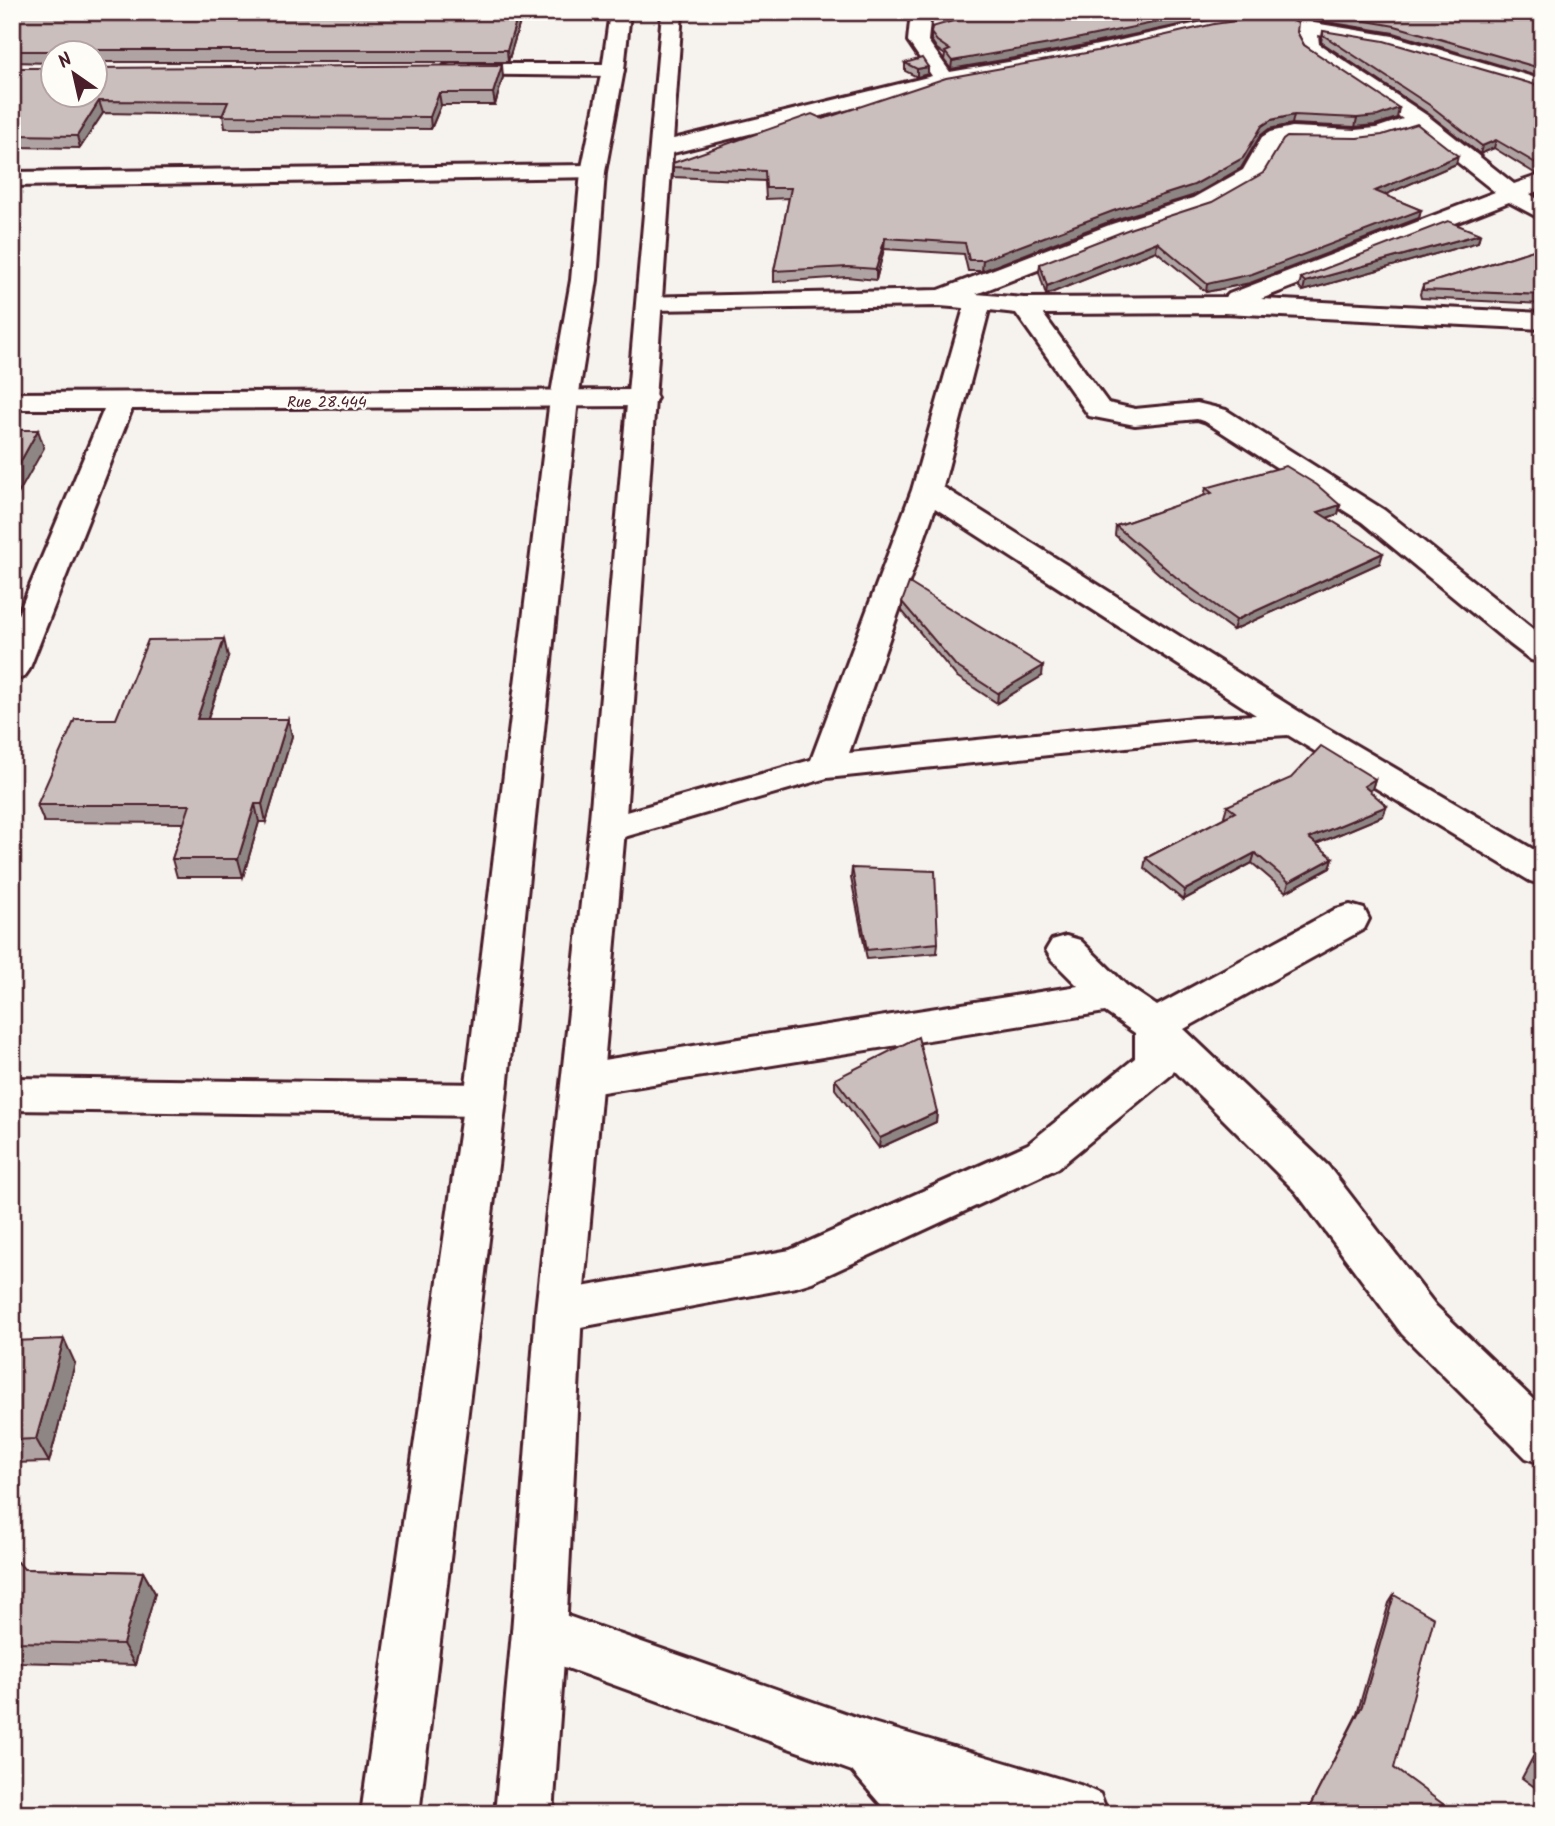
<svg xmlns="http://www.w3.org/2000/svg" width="1555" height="1826" viewBox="0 0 1555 1826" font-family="Kalam,sans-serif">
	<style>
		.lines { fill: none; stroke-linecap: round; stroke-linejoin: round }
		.street-casing { stroke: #4a1f2b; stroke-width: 6 }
		.secondary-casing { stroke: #4a1f2b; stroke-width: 6 }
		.street { fill: #fdfcf7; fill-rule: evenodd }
		.secondary { fill: #fdfcf7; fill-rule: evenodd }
		.wall { fill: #afa4a3; stroke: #4a1f2b; stroke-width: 2 }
		.shaded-wall { fill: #8e8685; stroke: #4a1f2b; stroke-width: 2 }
		.building { fill: #cbbfbe; stroke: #4a1f2b; stroke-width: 2 }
		.labels { text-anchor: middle; stroke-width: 5; stroke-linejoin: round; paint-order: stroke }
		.far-street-label { font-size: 16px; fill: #4a1f2b; stroke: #fdfcf7 }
	</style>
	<rect width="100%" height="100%" fill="#f6f3ef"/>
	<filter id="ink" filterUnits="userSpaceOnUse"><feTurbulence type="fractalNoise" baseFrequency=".0143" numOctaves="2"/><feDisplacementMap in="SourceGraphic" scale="14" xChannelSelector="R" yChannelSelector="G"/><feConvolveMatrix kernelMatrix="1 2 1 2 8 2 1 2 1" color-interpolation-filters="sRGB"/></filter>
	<g filter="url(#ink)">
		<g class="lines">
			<g class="street-casing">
				<g id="street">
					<path d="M911,12H931L928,41L950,72C999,63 1049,56 1098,45C1165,31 1229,12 1298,12L1296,15L1314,23L1393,36L1543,80V93L1383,46L1318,35L1319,44L1428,116L1514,184L1543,174V189L1530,194L1543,203V220L1509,202L1261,299L1543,313V329L1224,313L1043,314L1108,403L1135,409L1197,403L1226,410L1384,510L1543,637V663L1531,660L1510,644L1362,522L1206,422L1197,419L1135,425L1089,416L1016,313L989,310L943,487L1306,716L1543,855V885L1530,881L1288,735L1194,740L827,778L607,842L594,839L589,830L594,821L811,760L912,490L964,308L940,306L650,310L641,307L637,302L641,297L939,290L1112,224L1193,198L1243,170L1262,137L1270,132L1292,127L1355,130L1376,128L1403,119L1304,52L1297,40L1299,31L1277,22L1212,31L1095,58L945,85L661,156L653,154L650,149L653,144L932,76L908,41ZM1416,129L1495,192L1229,294L1226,297L1024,298L976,294L1130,234L1209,208L1260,179L1279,146L1285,142L1355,144L1379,141ZM935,508L1256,715L1194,718L849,753Z"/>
					<path d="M451,64H613L620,66L624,70L620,74L613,76L444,74L440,70L444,66Z"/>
					<path d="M593,165L601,167L605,172L601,177L12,186V172Z"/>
					<path d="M643,390L653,392L657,398L653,404L643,406L132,409L29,670L24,677L12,680V629L104,409H12V393Z"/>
					<path d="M1350,905L1364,909L1369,919L1364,929L1184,1029L1328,1166L1436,1306L1543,1409V1464L1526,1458L1402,1334L1296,1192L1174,1070L1171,1075L1058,1168L812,1282L796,1287L559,1331L542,1325L536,1311L542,1297L559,1291L790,1250L1028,1144L1135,1058V1033L1105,1012L584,1095L569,1090L563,1079L569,1068L584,1063L1078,986L1052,960L1046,950L1052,940L1066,936L1080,940L1126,985L1157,1006L1336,909Z"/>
					<path d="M12,1078L485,1084L500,1088L506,1100L500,1112L485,1116L12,1110Z"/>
					<path d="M539,1606L870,1722L1080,1785L1100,1794L1108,1814H986L951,1803L955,1814H889L852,1771L520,1651L512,1632L520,1613Z"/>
				</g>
			</g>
			<g class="secondary-casing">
				<g id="secondary">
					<path d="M610,12H630L624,70L605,172L597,280L578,399L506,1100L419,1814H361L464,1100L550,399L571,280L581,172L602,70Z"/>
					<path d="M662,12H682L625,830L582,1311L566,1632L553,1814H495L512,1632L536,1311L589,830Z"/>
				</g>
			</g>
			<use href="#street" class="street"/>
			<use href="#secondary" class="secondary"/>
		</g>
		<g class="wall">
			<path d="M12,12H523L508,62H94V52H52V94L503,77L495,105H441L431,129L225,128L223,115L103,113L80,148L12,147V68H49L51,65V63L12,62Z"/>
			<path d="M984,12H1266L1222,16L1061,50L951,69L944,60L945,55L937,49L931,40V33Z"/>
			<path d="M1299,12H1543V78L1394,33L1315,20L1300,14Z"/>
			<path d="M1323,31L1543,87V172L1536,174L1494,148L1480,154L1429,114L1321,42Z"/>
			<path d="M1297,32L1304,45L1397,118L1375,125L1355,127L1292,124L1269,129L1260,136L1241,168L1192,196L1111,221L982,271H968L964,254L884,249L876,280L847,277L774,282V271L789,198L766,199L765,181L673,177V163L823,119Z"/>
			<path d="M905,63L928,67V74L917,77L905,71Z"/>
			<path d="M1456,164L1384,195L1421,210L1419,218L1250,283L1206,292L1156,251L1046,295L1039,272L1040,264Z"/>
			<path d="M1480,234L1478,242L1303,291L1299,287L1301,278Z"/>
			<path d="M1543,247V304L1421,298L1420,294L1423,285Z"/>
			<path d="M1206,488L1340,505L1338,514L1327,518L1380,563L1233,630L1175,588L1115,535L1116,526L1204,496Z"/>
			<path d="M902,602L1042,676L997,703L956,676L902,611Z"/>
			<path d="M228,657L208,719H288L292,736L266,822H259L243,877H177L172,859L184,823L44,822L37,805L116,719Z"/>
			<path d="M1375,779L1372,789L1369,791L1383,816L1316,844L1333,858L1330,868L1286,892L1252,863L1183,900L1144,868L1146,858L1226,817L1224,816L1227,806Z"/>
			<path d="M852,868L938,943L937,953L867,959L851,878Z"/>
			<path d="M835,1079L937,1112L936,1122L879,1148L835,1089Z"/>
			<path d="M12,1341L75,1363L49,1462L12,1463Z"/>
			<path d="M12,1562L24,1569L143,1572L155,1593L135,1665L12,1662Z"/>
			<path d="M1394,1595V1768L1438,1814H1306L1357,1714L1389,1603Z"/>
			<path d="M1543,1738V1793L1522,1778Z"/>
		</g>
		<g class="shaded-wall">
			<path d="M519,12H523L508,62L507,50Z"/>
			<path d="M1206,12H1266L1222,16L1061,50L951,69L952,61Z"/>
			<path d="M502,65L503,77L495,105L493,93Z"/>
			<path d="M928,67V74L917,77V69Z"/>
			<path d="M439,93L441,105L431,129L430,117Z"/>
			<path d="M99,101L103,113L80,148L77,136Z"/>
			<path d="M1399,108L1397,118L1375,125L1355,127L1357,118Z"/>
			<path d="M1294,115L1292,124L1269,129L1260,136L1241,168L1192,196L1111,221L982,271L983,260L1262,126L1271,120Z"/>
			<path d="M1496,140L1494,148L1480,154L1482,146Z"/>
			<path d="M1458,156L1456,164L1373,200L1375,191Z"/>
			<path d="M1543,164V172L1536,174L1539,165Z"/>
			<path d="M1421,210L1419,218L1250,283L1206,292L1207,284Z"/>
			<path d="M1480,234L1478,242L1303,291L1305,282Z"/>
			<path d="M885,238L884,249L876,280V269Z"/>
			<path d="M1157,242L1156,251L1046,295L1047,286Z"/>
			<path d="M38,430L44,448L12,505V477Z"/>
			<path d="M1340,505L1338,514L1315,522L1318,512Z"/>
			<path d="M1383,553L1380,563L1233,630L1236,620Z"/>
			<path d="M224,639L228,657L202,736L197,719Z"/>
			<path d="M1043,666L1042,676L997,703L998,693Z"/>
			<path d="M288,719L292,736L266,822L262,804Z"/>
			<path d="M1375,779L1372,789L1361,796L1364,786Z"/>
			<path d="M255,804L259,822L243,877L238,859Z"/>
			<path d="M1387,806L1383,816L1306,848L1309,838Z"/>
			<path d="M1255,853L1252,863L1183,900L1185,890Z"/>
			<path d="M1333,858L1330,868L1286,892L1289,882Z"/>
			<path d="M937,1112L936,1122L879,1148L880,1138Z"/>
			<path d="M64,1339L75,1363L49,1462L36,1439Z"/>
			<path d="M143,1572L155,1593L135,1665L123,1644Z"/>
		</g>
		<g class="building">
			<path d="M12,12H519L507,50H91L89,52H52V94H94V68L502,65L493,93H439L430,117L222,116L228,102L99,101L77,136L12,135V68H49L51,65V51H12Z"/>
			<path d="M984,12H1206L1061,42L952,61L945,52L950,50L937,41L931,33L932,27Z"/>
			<path d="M1315,12H1543V69L1395,26Z"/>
			<path d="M1278,15L1298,23L1297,32L1304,45L1399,108L1378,116L1357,118L1294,115L1271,120L1262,126L1243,158L1194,185L1113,211L983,260H969L965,243L885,238L876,269L848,267L774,271L791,188H766L765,171L673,167V163L812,114L823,119L946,78L1097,51L1214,24Z"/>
			<path d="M1323,31L1384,41L1543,87V164L1539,165L1496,140L1482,146L1431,106L1323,35Z"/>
			<path d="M922,58L928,67L917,69L905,63Z"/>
			<path d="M1417,124L1458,156L1375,191L1421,210L1252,274L1207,284L1157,242L1047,286L1040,264L1132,228L1212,202L1263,173L1283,140L1287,137L1357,138L1382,135Z"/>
			<path d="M1448,221L1480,234L1305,282L1301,278Z"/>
			<path d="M1543,247V295L1423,290V285Z"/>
			<path d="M12,430H38L12,477Z"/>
			<path d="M1286,466L1317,485L1340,505L1318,512L1383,553L1236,620L1177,578L1116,526L1212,493L1206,488Z"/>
			<path d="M909,583L1043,666L998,693L956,666L902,602Z"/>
			<path d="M224,639L197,719H288L262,804H255L238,859H172L190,805H37L75,719H116L148,640Z"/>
			<path d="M1321,746L1375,779L1364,786L1387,806L1309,838L1333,858L1289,882L1255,853L1185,890L1146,858L1235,812L1227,806L1291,778Z"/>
			<path d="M852,868L935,871L938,943L867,950Z"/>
			<path d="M918,1037L937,1112L880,1138L835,1079Z"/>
			<path d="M64,1339L36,1439L12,1440V1341Z"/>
			<path d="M12,1562H18L24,1569L143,1572L123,1644L12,1642Z"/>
			<path d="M1394,1595L1434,1618L1394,1768L1443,1804L1438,1814H1317L1309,1808L1362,1706Z"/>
			<path d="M1543,1744V1770L1533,1763Z"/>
		</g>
	</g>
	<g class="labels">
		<g class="far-street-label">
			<text x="327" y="407">Rue 28.444</text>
		</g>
	</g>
	<rect width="1555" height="1826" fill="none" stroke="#fdfcf7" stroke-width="42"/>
	<rect x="21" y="21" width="1513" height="1784" fill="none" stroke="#4a1f2b" stroke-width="2.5" filter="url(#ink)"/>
	<g transform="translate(74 74) rotate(326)"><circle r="33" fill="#fdfcf7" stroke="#b5a4a5" stroke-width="2"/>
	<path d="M0-5L12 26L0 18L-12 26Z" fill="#4a1f2b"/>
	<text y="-10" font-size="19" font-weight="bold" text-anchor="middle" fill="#4a1f2b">N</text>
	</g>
</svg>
